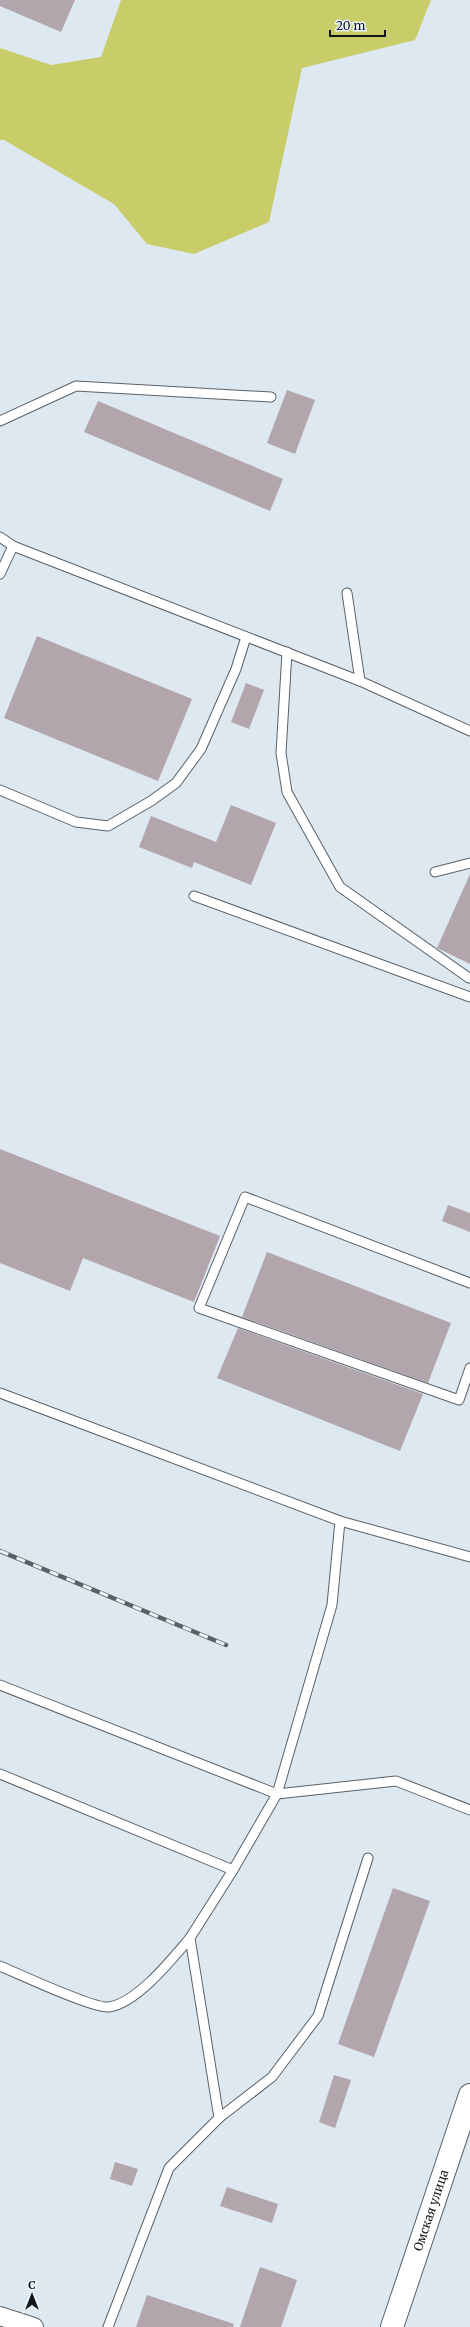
<svg xmlns="http://www.w3.org/2000/svg" width="470" height="2327" viewBox="0 0 470 2327" font-family="Merriweather,serif">
	<style>
		.green { fill: #c8cc69 }
		.building { fill: #b2a6ac }
		.lines { fill: none; stroke-linecap: round; stroke-linejoin: round }
		.service-casing { stroke: #596168; stroke-width: 11 }
		.minor-casing { stroke: #596168; stroke-width: 20 }
		.primary-casing { stroke: #596168; stroke-width: 24 }
		.service { stroke: #fff; stroke-width: 9 }
		.minor { stroke: #fff; stroke-width: 18 }
		.primary { stroke: #fff; stroke-width: 22 }
		.rail-casing { stroke: #5a6065; stroke-width: 4.5 }
		.rail { stroke: #ecf5fe; stroke-width: 3; stroke-dasharray: 9; stroke-linecap: butt }
		.labels { text-anchor: middle; stroke-width: 3.5; stroke-linejoin: round; paint-order: stroke }
		.street-label { font-size: 12px; fill: #111518; stroke: #ecf5fe }
	</style>
	<rect width="100%" height="100%" fill="#dee8f0"/>
	<path class="green" d="M121,0H431L415,40L302,68L269,222L194,254L147,244L114,204L4,140H0V48L51,65L101,57Z"/>
	<g class="building">
		<path d="M0,0H75L61,32L0,6Z"/>
		<path d="M287,390L315,400L295,454L267,443Z"/>
		<path d="M98,401L283,479L270,511L84,432Z"/>
		<path d="M37,636L192,699L158,781L4,718Z"/>
		<path d="M246,683L264,690L249,729L231,722Z"/>
		<path d="M231,805L276,823L251,885L194,862L192,868L139,847L151,816L216,842Z"/>
		<path d="M470,874V964L437,948Z"/>
		<path d="M0,1149L220,1236L194,1302L83,1258L70,1291L0,1263Z"/>
		<path d="M448,1205L470,1213V1232L442,1221Z"/>
		<path d="M267,1252L451,1323L428,1383L242,1317Z"/>
		<path d="M238,1328L423,1394L400,1451L217,1378Z"/>
		<path d="M393,1888L430,1901L374,2057L338,2044Z"/>
		<path d="M334,2075L351,2080L335,2128L319,2122Z"/>
		<path d="M115,2162L138,2169L132,2186L110,2179Z"/>
		<path d="M227,2187L278,2204L272,2223L220,2206Z"/>
		<path d="M260,2267L297,2280L281,2327H240Z"/>
		<path d="M147,2295L234,2324L233,2327H136Z"/>
	</g>
	<g class="lines">
		<g class="service-casing">
			<g id="service">
				<path d="M0,421L76,386L271,397"/>
				<path d="M0,537L13,546L360,681L470,731"/>
				<path d="M0,574L13,546"/>
				<path d="M347,593L360,681"/>
				<path d="M287,652L281,753L287,792L307,828L340,887L469,978"/>
				<path d="M0,790L76,822L108,826L151,801L176,783L201,749L236,669L246,637"/>
				<path d="M435,872L470,863"/>
				<path d="M194,896L470,997"/>
				<path d="M470,1283L245,1197L199,1308L459,1400L470,1368"/>
				<path d="M0,1393L340,1521L470,1557"/>
				<path d="M0,1685L277,1794L396,1781L470,1810"/>
				<path d="M0,1774L233,1870"/>
				<path d="M0,1966C19,1974 94,2009 109,2007C137,2003 172,1959 190,1938"/>
				<path d="M219,2118L190,1938L233,1870L277,1794L332,1605L340,1521"/>
				<path d="M108,2327L169,2168L219,2118L272,2077L318,2016L368,1858"/>
			</g>
		</g>
		<g class="minor-casing">
			<path id="minor" d="M0,2316L34,2327"/>
		</g>
		<g class="primary-casing">
			<g id="primary">
				<path id="s1" d="M392,2327L470,2095"/>
			</g>
		</g>
		<use href="#service" class="service"/>
		<use href="#minor" class="minor"/>
		<use href="#primary" class="primary"/>
		<g class="rail-casing">
			<path id="rail" d="M0,1551L226,1645"/>
		</g>
		<use href="#rail" class="rail"/>
	</g>
	<g class="labels">
		<g class="street-label">
			<text dy="4" stroke="none"><textPath href="#s1" startOffset="123">Омская улица</textPath></text>
		</g>
	</g>
	<g transform="translate(32 2295)" stroke="#ecf5fe" stroke-width="3" paint-order="stroke">
	<path d="M0-3L7 15L0 10L-7 15Z" fill="#111518"/>
	<text y="-6" font-size="11" font-weight="bold" text-anchor="middle" fill="#111518">С</text>
	</g>
	<path d="M330 30v6h55v-6" fill="none" stroke="#111518" stroke-width="2"/>
	<text x="336" y="30" font-size="12" fill="#111518" stroke="#ecf5fe" stroke-width="3" paint-order="stroke">20 m</text>
</svg>
